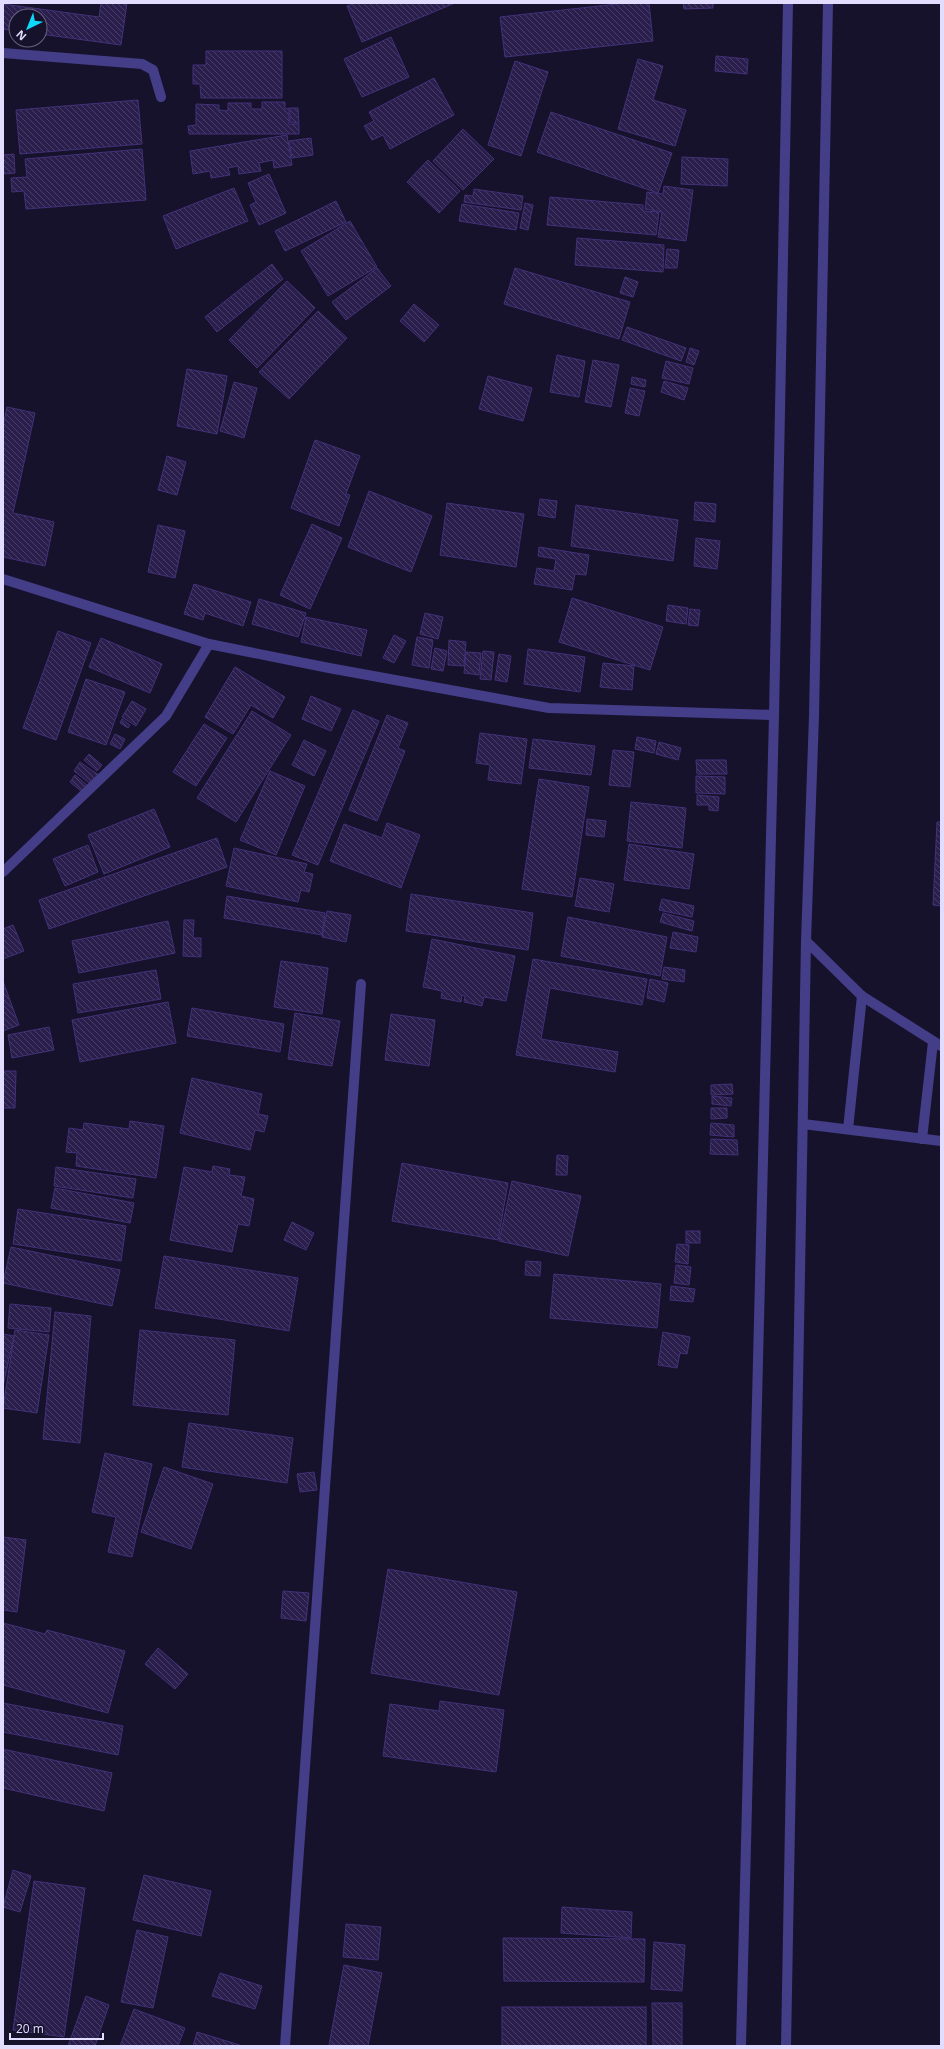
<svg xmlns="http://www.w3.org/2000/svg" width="944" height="2049" viewBox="0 0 944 2049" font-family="'Open Sans',sans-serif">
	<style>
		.building { fill: url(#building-back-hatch); stroke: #423178 }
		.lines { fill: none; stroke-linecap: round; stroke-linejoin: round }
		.minor { stroke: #443e89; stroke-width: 10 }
	</style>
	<defs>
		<pattern id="building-back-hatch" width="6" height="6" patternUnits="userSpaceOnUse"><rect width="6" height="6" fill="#2a1e4c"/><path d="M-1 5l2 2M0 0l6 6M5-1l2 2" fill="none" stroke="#493e67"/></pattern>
	</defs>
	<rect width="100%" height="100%" fill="#17122c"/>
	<g class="building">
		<path d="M101,3H127L121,45L40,34V16H16V31L3,29V4L99,17Z"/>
		<path d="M355,3H455L362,42L347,6Z"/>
		<path d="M626,3H649L653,41L505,57L500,17Z"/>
		<path d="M683,3H713V8L684,9Z"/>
		<path d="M391,37L409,77L362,97L344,59Z"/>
		<path d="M206,51H282V98H201L200,84H193V65H206Z"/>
		<path d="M716,56L748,59L747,74L715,71Z"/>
		<path d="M638,59L663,66L653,100L686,110L675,146L618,129Z"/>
		<path d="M515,61L548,72L521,156L488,145Z"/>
		<path d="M434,78L454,115L390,149L383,135L372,140L364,126L374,121L369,112Z"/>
		<path d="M138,100L142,144L20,154L16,110Z"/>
		<path d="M262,102H285V109L289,108V124H299V134H189L188,126L196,125V104L219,105V110L228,111V103H251V109H262Z"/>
		<path d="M290,108H298L299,123L290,122Z"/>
		<path d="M551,112L672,153L658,193L537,152Z"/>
		<path d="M463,129L494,159L463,190L433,161Z"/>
		<path d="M287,135L292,165L274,168L273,160L259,163L261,171L239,174L238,166L228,168L230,175L211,178L210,171L193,174L190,151Z"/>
		<path d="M311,138L313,155L292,158L289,141Z"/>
		<path d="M142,149L146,200L26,209L24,191L12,192L11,178L27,177L25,159Z"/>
		<path d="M14,154L15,173L3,174V155Z"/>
		<path d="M682,157L728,159L727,186L681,184Z"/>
		<path d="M428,160L460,191L439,213L407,182Z"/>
		<path d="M269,174L286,213L259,225L250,205L256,202L248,183Z"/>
		<path d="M664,186L693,190L686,241L658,237L662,212L645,209L647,192L663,194Z"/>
		<path d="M234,188L248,221L176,249L163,216Z"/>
		<path d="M474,189L523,196L521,210L464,202L465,195L473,196Z"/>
		<path d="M550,197L643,205V211L659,212L656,235L547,225Z"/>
		<path d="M336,201L346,222L285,251L275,231Z"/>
		<path d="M525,203L533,205L528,230L520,228Z"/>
		<path d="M462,204L519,213L516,230L459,221Z"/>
		<path d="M350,221L377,267L328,296L301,251Z"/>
		<path d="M577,238L664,245L663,272L575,265Z"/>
		<path d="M667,249L679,250L677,268H665Z"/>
		<path d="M272,264L283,279L217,332L205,317Z"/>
		<path d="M377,268L391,286L346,320L332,302Z"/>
		<path d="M515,268L630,302L619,339L504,304Z"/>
		<path d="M625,277L638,282L633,297L620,293Z"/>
		<path d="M287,281L315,308L257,368L229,340Z"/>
		<path d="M414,304L439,325L424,342L400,321Z"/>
		<path d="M318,311L347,338L289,399L259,372Z"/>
		<path d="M627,327L686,348L681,361L622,340Z"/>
		<path d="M690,348L699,351L694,365L686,362Z"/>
		<path d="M557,355L585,361L579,397L550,392Z"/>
		<path d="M593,360L619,365L611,407L585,402Z"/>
		<path d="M666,361L693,368L689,384L662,378Z"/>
		<path d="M187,369L227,376L217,434L177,426Z"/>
		<path d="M488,376L532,388L523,421L479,409Z"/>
		<path d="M632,377L646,380L645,387L631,384Z"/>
		<path d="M664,381L688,388L684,400L661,392Z"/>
		<path d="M234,382L257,388L244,438L220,431Z"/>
		<path d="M630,388L645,391L639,416L625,413Z"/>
		<path d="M7,407L35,413L13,513L54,522L45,566L3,557V426Z"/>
		<path d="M315,440L360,456L346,494L350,495L339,526L291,508Z"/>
		<path d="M167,456L186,462L177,495L158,490Z"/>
		<path d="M369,491L432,516L411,572L348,547Z"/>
		<path d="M540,499L557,501L555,518L538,515Z"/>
		<path d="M695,502L716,504L715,522L694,520Z"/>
		<path d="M447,503L524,514L516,567L440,555Z"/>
		<path d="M576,505L678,520L673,561L571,546Z"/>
		<path d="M312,524L342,538L310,609L280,595Z"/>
		<path d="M158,525L185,531L175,578L148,572Z"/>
		<path d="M696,538L720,541L717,569L694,566Z"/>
		<path d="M539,547L589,555L586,575L575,574L572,590L534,584L537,568L554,571L556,559L538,556Z"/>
		<path d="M194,584L251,602L243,626L205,613L203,620L184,614Z"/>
		<path d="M572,598L663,627L650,670L559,642Z"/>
		<path d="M259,599L306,613L298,637L252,624Z"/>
		<path d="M668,605L688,608L686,624L666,621Z"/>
		<path d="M690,609L700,610L698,626L688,625Z"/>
		<path d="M425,613L443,617L438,639L420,634Z"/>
		<path d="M306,617L367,630L361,656L301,642Z"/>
		<path d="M58,631L91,643L56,740L23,728Z"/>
		<path d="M394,635L406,641L394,663L383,658Z"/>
		<path d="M417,637L433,640L429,668L412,665Z"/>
		<path d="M101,638L162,664L150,693L89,667Z"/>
		<path d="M449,640L466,642L464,666L448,665Z"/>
		<path d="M435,648L447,651L443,671L431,669Z"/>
		<path d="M528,649L585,657L580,692L524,684Z"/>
		<path d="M483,651L494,652L491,680L480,679Z"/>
		<path d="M466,652L481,653L479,675L464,673Z"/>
		<path d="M499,654L511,656L507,682L495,680Z"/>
		<path d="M603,663L634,666L632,690L600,687Z"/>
		<path d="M235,667L285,697L273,718L251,705L233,734L205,717Z"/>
		<path d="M86,679L125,692L106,745L68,732Z"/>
		<path d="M311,696L341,709L331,731L302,719Z"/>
		<path d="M132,701L146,709L136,726L122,717Z"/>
		<path d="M353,710L379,721L318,865L292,855Z"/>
		<path d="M252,711L291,735L236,822L197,798Z"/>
		<path d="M387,715L408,723L398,748L405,751L377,821L349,810Z"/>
		<path d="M122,719L130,725L128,728L120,723Z"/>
		<path d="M204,724L227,738L196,786L173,772Z"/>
		<path d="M480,733L527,739L521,784L488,780L490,765L476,763Z"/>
		<path d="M115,734L125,739L120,749L110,744Z"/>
		<path d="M637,737L656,741L654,753L635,749Z"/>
		<path d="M533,739L595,746L591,775L529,768Z"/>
		<path d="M304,740L326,751L314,776L292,765Z"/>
		<path d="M659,742L681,748L678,760L656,754Z"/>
		<path d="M613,750L634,752L630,787L609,785Z"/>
		<path d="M89,754L102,765L97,771L84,760Z"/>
		<path d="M696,760H726L727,774H697Z"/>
		<path d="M80,762L100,776L93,786L74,771Z"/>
		<path d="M270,771L305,786L276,855L240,840Z"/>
		<path d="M75,775L88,786L82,792L70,782Z"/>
		<path d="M696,776L725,777V794L696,793Z"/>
		<path d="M539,779L589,787L572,897L522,889Z"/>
		<path d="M697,795L719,797L718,811L709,810V805H697Z"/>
		<path d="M631,802L686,808L682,848L627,841Z"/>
		<path d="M154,809L170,847L104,874L88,835Z"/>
		<path d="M587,819L606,821L604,837L586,835Z"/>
		<path d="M937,822H941V906L933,905Z"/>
		<path d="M387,823L420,835L401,888L330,861L344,824L382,838Z"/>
		<path d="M217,838L227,867L49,929L39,900Z"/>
		<path d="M629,844L694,854L689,889L624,880Z"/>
		<path d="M88,845L98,872L65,886L53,859Z"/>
		<path d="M234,848L307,864L304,872L313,874L309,892L301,890L298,902L226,886Z"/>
		<path d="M580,878L614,884L609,912L575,906Z"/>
		<path d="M411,894L533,913L528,950L406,931Z"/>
		<path d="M227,896L325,913L322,935L224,918Z"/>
		<path d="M662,899L694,906L692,917L659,910Z"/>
		<path d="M327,911L351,915L346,942L322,937Z"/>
		<path d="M663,913L694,921L692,931L660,922Z"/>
		<path d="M568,917L667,937L660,976L561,956Z"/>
		<path d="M184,920H194L193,938H201V957L183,956Z"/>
		<path d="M168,921L175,953L79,973L72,941Z"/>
		<path d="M13,925L24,951L3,959V929Z"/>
		<path d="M673,932L698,937L696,952L670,948Z"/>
		<path d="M432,939L515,956L506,1001L484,997L482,1006L464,1002L465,996L462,995L461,1002L441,998L442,991L423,987Z"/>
		<path d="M533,959L647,979L642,1005L550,988L541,1039L618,1052L615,1072L516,1055Z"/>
		<path d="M281,961L328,968L322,1014L274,1007Z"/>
		<path d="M664,967L685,970L684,982L662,979Z"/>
		<path d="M156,970L161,999L78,1013L73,984Z"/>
		<path d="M650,979L668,983L664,1002L647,998Z"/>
		<path d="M3,981L19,1025L3,1031Z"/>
		<path d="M168,1002L176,1043L80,1062L72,1020Z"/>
		<path d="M192,1008L284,1024L280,1052L187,1036Z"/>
		<path d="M295,1013L340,1021L332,1066L288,1059Z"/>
		<path d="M391,1014L435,1020L429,1066L385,1060Z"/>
		<path d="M49,1027L54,1050L12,1058L8,1035Z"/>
		<path d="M3,1071H16L15,1108H3Z"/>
		<path d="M192,1078L262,1094L258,1114L268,1116L264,1132L255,1130L250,1150L180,1133Z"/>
		<path d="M732,1084L733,1094L711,1095V1085Z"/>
		<path d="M712,1096L732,1098L731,1106L712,1104Z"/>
		<path d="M711,1108H727V1118L711,1119Z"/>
		<path d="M130,1121L164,1126L156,1178L76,1166L77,1153L66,1152L69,1128L83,1130L84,1123L129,1129Z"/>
		<path d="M711,1123L734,1125V1137L710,1135Z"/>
		<path d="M711,1139L737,1140L738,1155L710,1154Z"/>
		<path d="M557,1155L568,1156L567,1175H556Z"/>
		<path d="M402,1163L508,1183L498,1240L392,1221Z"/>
		<path d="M213,1166L230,1169L229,1175L245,1177L241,1196L254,1199L249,1226L238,1224L232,1252L170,1240L184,1167L212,1172Z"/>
		<path d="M56,1167L136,1179L133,1198L54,1186Z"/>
		<path d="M512,1181L581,1196L568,1256L499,1241Z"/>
		<path d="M55,1188L134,1203L130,1223L51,1208Z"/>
		<path d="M18,1209L126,1226L121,1261L13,1244Z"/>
		<path d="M292,1222L314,1233L306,1250L284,1240Z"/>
		<rect x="686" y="1231" width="14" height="12"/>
		<path d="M677,1244L689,1245L688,1264L675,1262Z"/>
		<path d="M11,1247L120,1270L112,1306L3,1283Z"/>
		<path d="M164,1256L298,1278L289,1331L155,1308Z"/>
		<path d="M526,1261L541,1262L540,1276L525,1275Z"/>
		<path d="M676,1265L691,1267L689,1285L674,1283Z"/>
		<path d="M554,1274L661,1284L657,1328L550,1318Z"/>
		<path d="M671,1286L695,1289L693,1302L670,1300Z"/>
		<path d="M10,1304L51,1308L49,1332L8,1328Z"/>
		<path d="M55,1312L91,1316L80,1443L43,1439Z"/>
		<path d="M15,1330L49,1335L37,1413L3,1408Z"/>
		<path d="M140,1330L235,1340L228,1415L133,1405Z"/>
		<path d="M663,1332L690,1337L687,1354L680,1353L677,1368L658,1365Z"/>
		<path d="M3,1334L14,1336L3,1386Z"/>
		<path d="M189,1423L293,1438L287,1483L182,1467Z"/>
		<path d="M105,1453L152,1464L132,1557L108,1552L116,1517L92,1512Z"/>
		<path d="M164,1467L213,1484L191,1549L141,1532Z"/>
		<path d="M314,1472L317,1490L300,1492L297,1474Z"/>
		<path d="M3,1537L26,1540L17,1612L3,1610Z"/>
		<path d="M388,1569L517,1592L499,1695L371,1673Z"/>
		<path d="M283,1591L309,1593L306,1621L281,1618Z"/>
		<path d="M3,1623L45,1634L47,1630L125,1651L108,1713L3,1685Z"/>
		<path d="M158,1648L188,1674L175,1689L145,1664Z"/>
		<path d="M440,1701L504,1710L496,1772L383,1756L390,1704L439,1711Z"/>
		<path d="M3,1703L123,1726L118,1755L3,1732Z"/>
		<path d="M3,1749L112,1773L104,1811L3,1788Z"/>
		<path d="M13,1870L31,1876L20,1912L3,1907Z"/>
		<path d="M144,1875L211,1891L201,1936L133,1920Z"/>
		<path d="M34,1881L85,1888L64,2037L13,2030Z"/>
		<path d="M562,1907L632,1912L631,1938L561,1933Z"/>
		<path d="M346,1924L381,1927L378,1960L343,1957Z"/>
		<path d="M137,1930L168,1937L153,2008L121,2002Z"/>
		<path d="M503,1938L645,1939L644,1982L504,1981Z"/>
		<path d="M654,1942L685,1945L682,1991L651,1989Z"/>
		<path d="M344,1965L382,1973L368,2046L329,2045Z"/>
		<path d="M220,1973L262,1986L255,2009L212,1996Z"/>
		<path d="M86,1996L109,2005L95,2046H68Z"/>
		<path d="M652,2003H682V2046H653Z"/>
		<rect x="502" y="2007" width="144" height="39"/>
		<path d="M134,2009L185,2028L178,2046H120Z"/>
		<path d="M197,2032L243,2046H193Z"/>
	</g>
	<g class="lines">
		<g class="minor">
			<path d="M3,53L142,64L153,70L161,97"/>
			<path d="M3,579L209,644L329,668L549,708L774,715"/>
			<path d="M3,872L166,716L209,644"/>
			<path d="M806,941L862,996L941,1046"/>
			<path d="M803,1124L941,1141"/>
			<path d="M848,1129L862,996"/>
			<path d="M922,1139L933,1042"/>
			<path d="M285,2046L361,984"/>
			<path d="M741,2046L774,715L788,3"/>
			<path d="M786,2046L806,941L814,716L828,3"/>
		</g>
	</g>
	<rect width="944" height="2049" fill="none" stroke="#e2ddfe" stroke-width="8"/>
	<g transform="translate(28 28) rotate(223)"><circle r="19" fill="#17122c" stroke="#686380"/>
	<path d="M0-3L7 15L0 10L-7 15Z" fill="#0dd8fa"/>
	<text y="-6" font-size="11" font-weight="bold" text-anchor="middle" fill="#e2ddfe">N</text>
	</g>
	<path d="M10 2033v6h93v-6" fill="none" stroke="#e2ddfe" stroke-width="2"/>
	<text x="16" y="2033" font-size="12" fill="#e2ddfe" stroke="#17122c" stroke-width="3" paint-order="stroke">20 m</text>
</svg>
